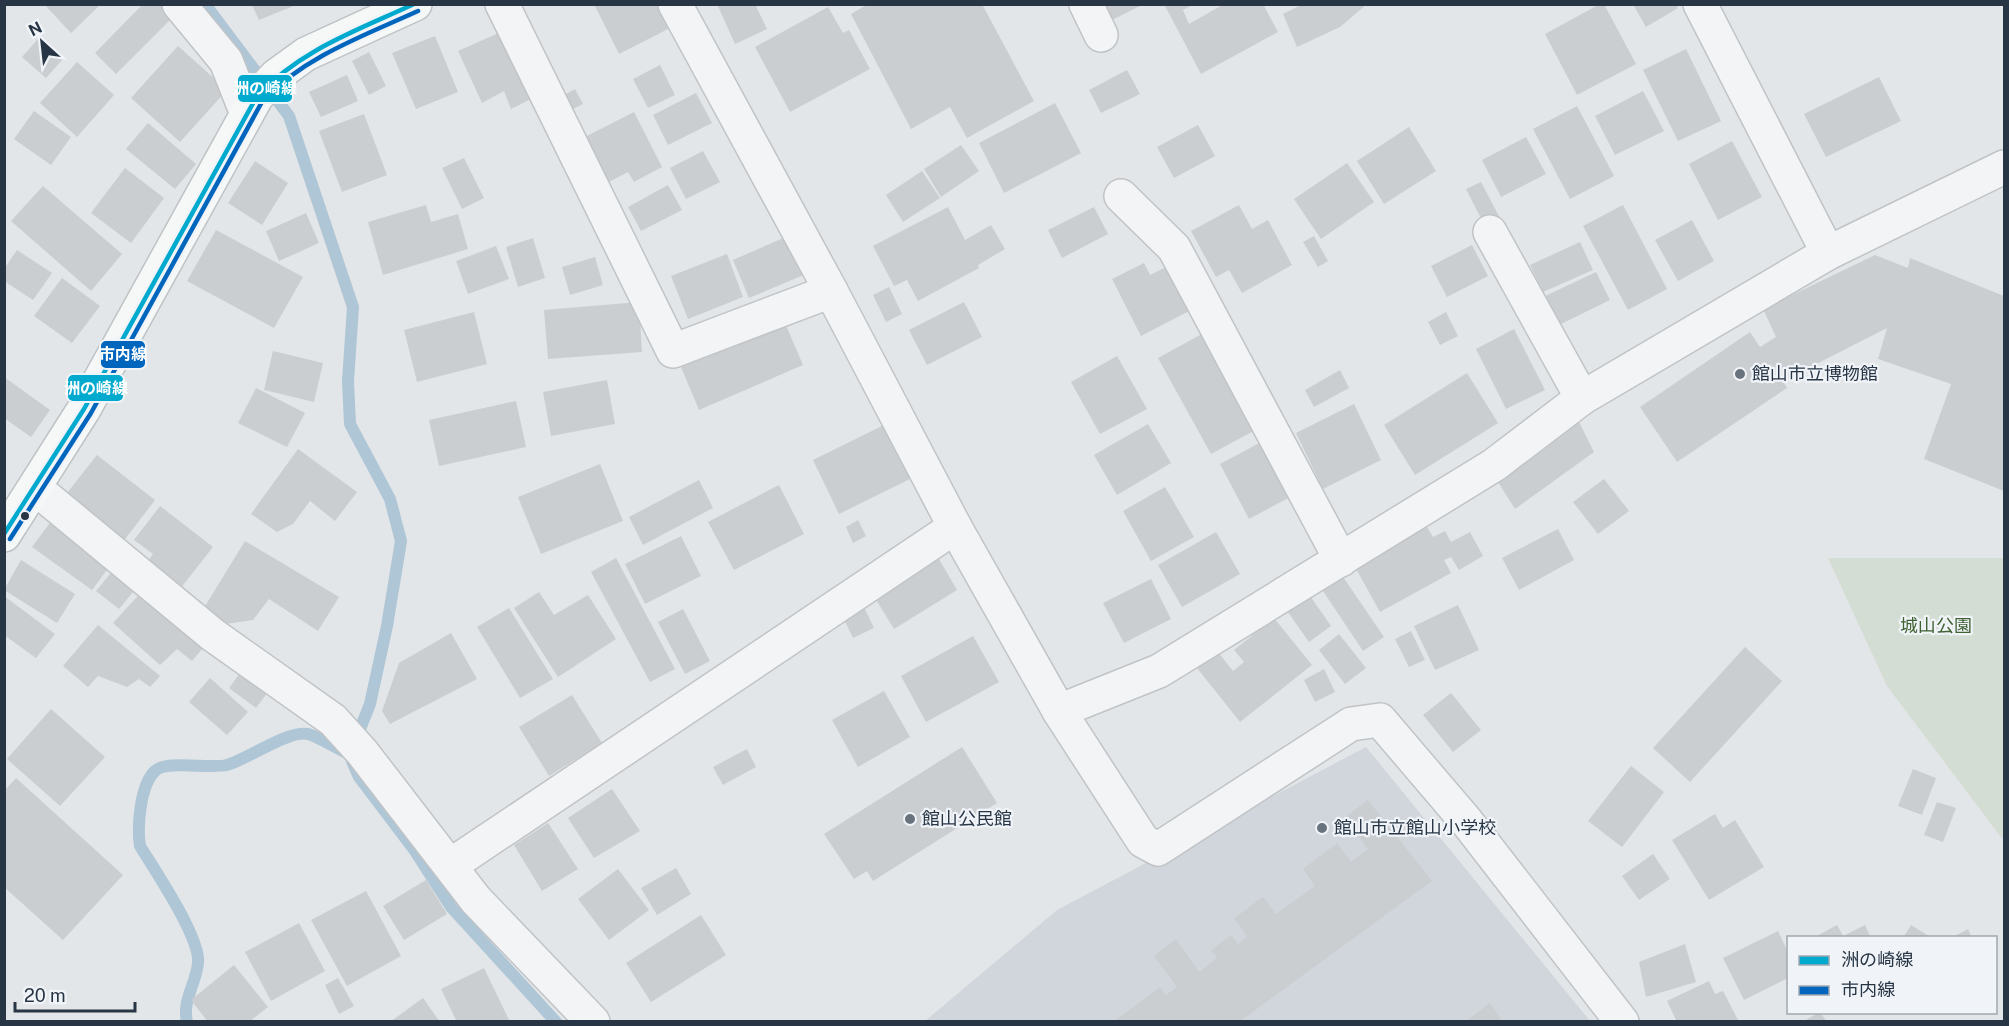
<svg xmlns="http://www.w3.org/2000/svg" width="2009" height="1026" viewBox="0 0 2009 1026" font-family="'Public Sans','Noto Sans JP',sans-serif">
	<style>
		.built { fill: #d0d6dc }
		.green { fill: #d4ddd3 }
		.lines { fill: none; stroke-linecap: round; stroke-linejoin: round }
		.stream { stroke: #aec6d6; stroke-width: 12 }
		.building { fill: #cbced1 }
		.minor-casing { stroke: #c1c4c6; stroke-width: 36 }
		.major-casing { stroke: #bec3c6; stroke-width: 36 }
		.minor { stroke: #f3f4f5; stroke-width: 33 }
		.major { stroke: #f6f7f7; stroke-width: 33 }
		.bus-1-casing { stroke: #f0f4f8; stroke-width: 9 }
		.bus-2-casing { stroke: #f0f4f8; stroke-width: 9 }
		.bus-1 { stroke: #00a9ce; stroke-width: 4.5 }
		.bus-2 { stroke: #0065bd; stroke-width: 4.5 }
		.poi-dot { fill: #69737e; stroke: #f0f4f8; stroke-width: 2 }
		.bus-dot { fill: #273545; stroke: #f0f4f8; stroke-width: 2 }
		.labels { text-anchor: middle; stroke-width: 4.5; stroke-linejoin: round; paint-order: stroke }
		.poi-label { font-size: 18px; fill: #273545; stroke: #f0f4f8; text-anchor: start }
		.park-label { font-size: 18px; fill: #406232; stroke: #f0f4f8 }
		.line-badge { stroke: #f0f4f8; stroke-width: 2 }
		.badge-label { font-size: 16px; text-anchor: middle; font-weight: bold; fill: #fff }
	</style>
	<rect width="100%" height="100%" fill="#e3e6e8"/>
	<path class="built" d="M1366,747L1590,1021L924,1022L1057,910Z"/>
	<path class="green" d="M1828,558H2004V841L1887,686Z"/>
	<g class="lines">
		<g class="stream">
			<path d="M205,4L289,116L353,307L348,381L350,424L390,499L401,541L387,626L370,704L356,739"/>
			<path d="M352,761L359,777L415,851L451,907L556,1022"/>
			<path d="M187,1022C182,1000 196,984 198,963C201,938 154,869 140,846C137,827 140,785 155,771C166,760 209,769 227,765C248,759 288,730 308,734C315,735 340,750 349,754"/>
		</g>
	</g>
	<g class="building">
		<path d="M44,4H101L71,33Z"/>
		<path d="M143,4H161L173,17L116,74L95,53Z"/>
		<path d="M594,4H661L672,27L619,54Z"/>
		<path d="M717,4H755L767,29L735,44Z"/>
		<path d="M868,4H982L1034,101L967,138L950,107L911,129L851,14Z"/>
		<path d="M1087,4H1144L1098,27Z"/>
		<path d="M1164,4H1194L1183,10L1189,24L1224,4H1263L1278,32L1201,74Z"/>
		<path d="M1303,4H1367L1340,27L1297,47L1283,14Z"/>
		<path d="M1600,4H1604L1636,64L1577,95L1545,34Z"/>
		<path d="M1633,4H1675L1678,8L1646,27Z"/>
		<path d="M252,5H296L259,20Z"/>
		<path d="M828,7L843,33L849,30L870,69L790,112L755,47Z"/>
		<path d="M503,31L533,98L511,109L504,91L482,103L458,51Z"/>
		<path d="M435,36L458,92L416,109L392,53Z"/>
		<path d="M39,38L63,59L46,78L22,57Z"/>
		<path d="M178,46L227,90L180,142L131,98Z"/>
		<path d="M1686,49L1721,121L1678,141L1643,70Z"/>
		<path d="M369,52L386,86L369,95L352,61Z"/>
		<path d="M77,62L114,95L77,137L40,103Z"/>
		<path d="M660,65L675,95L648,108L633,79Z"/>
		<path d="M1127,70L1140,94L1101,113L1089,90Z"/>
		<path d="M347,75L358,101L321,117L309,92Z"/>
		<path d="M1879,77L1901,121L1826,157L1804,114Z"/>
		<path d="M575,89L583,104L563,114L555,100Z"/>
		<path d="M1643,91L1664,131L1615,155L1595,116Z"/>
		<path d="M696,93L712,123L668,145L653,115Z"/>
		<path d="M1055,103L1081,153L1004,193L979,143Z"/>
		<path d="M1577,106L1614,176L1570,199L1533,129Z"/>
		<path d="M34,111L71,137L51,165L14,139Z"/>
		<path d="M634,112L662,167L634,182L628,172L607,183L583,138Z"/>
		<path d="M364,114L387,175L342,192L319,131Z"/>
		<path d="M148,123L196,164L175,189L126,149Z"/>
		<path d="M1198,125L1215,156L1174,178L1157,147Z"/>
		<path d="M1409,127L1436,171L1384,204L1357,161Z"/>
		<path d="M1526,137L1546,174L1501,197L1482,160Z"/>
		<path d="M1732,141L1762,197L1718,220L1689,164Z"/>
		<path d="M961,145L979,171L941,197L924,169Z"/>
		<path d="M703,151L720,182L686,199L670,168Z"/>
		<path d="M464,158L484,198L462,209L442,168Z"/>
		<path d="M255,161L288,183L262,225L228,203Z"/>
		<path d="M1347,163L1374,202L1321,239L1294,199Z"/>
		<path d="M125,168L164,198L131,243L91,213Z"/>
		<path d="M922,171L940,198L903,222L886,195Z"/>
		<path d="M1481,182L1501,220L1486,228L1466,189Z"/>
		<path d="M668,185L682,210L641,231L628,207Z"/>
		<path d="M43,186L122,254L91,291L11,221Z"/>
		<path d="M426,205L431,222L458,214L468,249L383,275L368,222Z"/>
		<path d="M1239,205L1252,229L1268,220L1292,265L1242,293L1229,270L1216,277L1191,231Z"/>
		<path d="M1623,205L1667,289L1628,310L1583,226Z"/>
		<path d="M948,207L965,240L991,225L1005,249L978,265L979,268L918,301L907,280L894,286L873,246Z"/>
		<path d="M1094,207L1108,234L1062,258L1048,230Z"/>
		<path d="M306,213L319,243L279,261L266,231Z"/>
		<path d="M1692,220L1714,261L1678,281L1655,240Z"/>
		<path d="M216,230L303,277L274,328L187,281Z"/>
		<path d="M790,235L806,274L749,298L733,260Z"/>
		<path d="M1314,236L1328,261L1318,267L1303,242Z"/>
		<path d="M533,238L545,278L518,287L506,247Z"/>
		<path d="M1580,242L1593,270L1543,292L1530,265Z"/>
		<path d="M1472,245L1488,276L1447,297L1431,266Z"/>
		<path d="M496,246L509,279L468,294L456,261Z"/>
		<path d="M17,250L52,273L33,300L4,281V269Z"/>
		<path d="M727,254L743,297L688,319L671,276Z"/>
		<path d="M1875,255L1908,268L1910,258L2004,296V491L1924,459L1951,384L1878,359L1887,328L1783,381L1787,388L1677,462L1640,407L1750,332L1760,347L1776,337L1763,309Z"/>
		<path d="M595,257L603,285L570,295L562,267Z"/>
		<path d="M1176,262L1199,306L1141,336L1112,279L1144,263L1150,275Z"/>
		<path d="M1596,272L1610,300L1557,326L1543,297Z"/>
		<path d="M62,278L100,306L72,343L34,316Z"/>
		<path d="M889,287L902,314L886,322L873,295Z"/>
		<path d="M639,302L642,352L548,359L544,310Z"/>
		<path d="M964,302L982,337L927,365L909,330Z"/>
		<path d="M474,312L487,364L417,382L404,330Z"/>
		<path d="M1446,312L1458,336L1440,345L1428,322Z"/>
		<path d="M785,323L803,365L699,410L681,367Z"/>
		<path d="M1514,329L1545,390L1506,409L1476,349Z"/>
		<path d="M1209,330L1261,427L1211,454L1158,358Z"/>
		<path d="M273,351L323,363L314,402L264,390Z"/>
		<path d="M1117,356L1147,409L1100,434L1071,382Z"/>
		<path d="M1340,370L1349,388L1314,407L1305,390Z"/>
		<path d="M1467,373L1498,423L1415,475L1384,425Z"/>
		<path d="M4,377L50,410L31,437L4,418Z"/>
		<path d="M607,380L615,424L551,436L543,392Z"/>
		<path d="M256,388L305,413L287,447L238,423Z"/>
		<path d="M516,401L526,447L439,466L429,420Z"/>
		<path d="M1354,404L1381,460L1323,489L1296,433Z"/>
		<path d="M1577,418L1594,452L1515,509L1491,471Z"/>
		<path d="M888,423L914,477L839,514L813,460Z"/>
		<path d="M1148,424L1171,463L1117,495L1094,455Z"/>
		<path d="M1265,440L1294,495L1249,519L1220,464Z"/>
		<path d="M298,449L357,492L335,521L310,501L293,524L277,532L251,514Z"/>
		<path d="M97,455L155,500L119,547L60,502Z"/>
		<path d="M600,464L623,521L541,554L518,497Z"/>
		<path d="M1604,479L1629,511L1598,534L1573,502Z"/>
		<path d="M699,480L713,508L643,545L629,517Z"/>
		<path d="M779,485L804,534L734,570L708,522Z"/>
		<path d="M1165,487L1194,537L1151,561L1123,511Z"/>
		<path d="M160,506L213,547L180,589L146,563L153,554L134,540Z"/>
		<path d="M55,516L115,559L92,590L32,547Z"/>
		<path d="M1422,519L1433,537L1445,531L1451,542L1470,532L1483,556L1459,570L1451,557L1444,560L1451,573L1380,612L1350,558Z"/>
		<path d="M858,520L866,536L853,543L846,527Z"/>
		<path d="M1558,529L1574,560L1519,590L1502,558Z"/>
		<path d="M1216,532L1240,574L1182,607L1158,565Z"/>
		<path d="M681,536L701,576L645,604L625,564Z"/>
		<path d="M245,541L339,597L318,631L269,599L253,620L212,626L199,616Z"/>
		<path d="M936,554L957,590L894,629L872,593Z"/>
		<path d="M616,558L675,669L650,682L591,572Z"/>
		<path d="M21,560L75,594L57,623L4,590Z"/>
		<path d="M119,563L142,581L119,609L96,591Z"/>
		<path d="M1337,568L1384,637L1363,651L1317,582Z"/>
		<path d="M1151,579L1171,619L1124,643L1103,603Z"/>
		<path d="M146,587L208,642L192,661L177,649L160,665L113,623Z"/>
		<path d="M1306,590L1331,626L1309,642L1283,605Z"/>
		<path d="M539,592L554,615L588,595L616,639L558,677L514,608Z"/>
		<path d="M4,596L55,634L36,658L4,635Z"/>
		<path d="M861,601L874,628L853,638L840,611Z"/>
		<path d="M1458,605L1479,650L1435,670L1414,626Z"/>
		<path d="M509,608L553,679L520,698L477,627Z"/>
		<path d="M683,609L710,661L685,674L658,622Z"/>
		<path d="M1274,618L1312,665L1240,722L1189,658L1210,642L1233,671L1244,662L1234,650Z"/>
		<path d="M98,625L160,676L150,687L139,679L127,687L98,676L88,687L63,666Z"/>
		<path d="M1411,631L1425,660L1409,667L1395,639Z"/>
		<path d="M451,633L477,679L390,724L382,711L399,663Z"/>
		<path d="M1339,634L1366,668L1345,684L1319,650Z"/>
		<path d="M973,636L999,682L926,722L901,676Z"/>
		<path d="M1745,647L1782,681L1690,782L1653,748Z"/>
		<path d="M244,668L271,688L256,708L229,688Z"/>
		<path d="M1324,669L1335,692L1315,702L1304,680Z"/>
		<path d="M210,678L248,712L227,735L189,702Z"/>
		<path d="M884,691L910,737L858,767L832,720Z"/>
		<path d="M1451,693L1481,730L1453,752L1423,715Z"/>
		<path d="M572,695L602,743L549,776L519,727Z"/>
		<path d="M51,709L105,757L60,806L7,759Z"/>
		<path d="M962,747L997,803L873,881L867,871L854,879L824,834Z"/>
		<path d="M747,749L756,767L723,785L713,767Z"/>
		<path d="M1631,766L1664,792L1622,847L1588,821Z"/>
		<path d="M1913,769L1936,778L1922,815L1898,806Z"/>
		<path d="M16,778L123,875L63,940L4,887V791Z"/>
		<path d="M612,789L640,831L594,858L568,818Z"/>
		<path d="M1368,800L1432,881L1239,1022H1113L1160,987L1166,995L1177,987L1154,956L1176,939L1199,972L1217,958L1211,950L1231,935L1238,944L1247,937L1234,918L1263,897L1276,914L1315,886L1303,869L1337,843L1351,862L1368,849L1345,817Z"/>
		<path d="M1937,802L1956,808L1943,842L1924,835Z"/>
		<path d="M1715,814L1723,828L1735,820L1764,867L1709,900L1672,840Z"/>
		<path d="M548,823L578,869L542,891L514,845Z"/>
		<path d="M1653,854L1670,879L1639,900L1622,876Z"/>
		<path d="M676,868L691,894L657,915L641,888Z"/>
		<path d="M618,869L649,910L609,940L578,899Z"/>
		<path d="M426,880L447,914L404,940L383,906Z"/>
		<path d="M366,891L401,956L347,986L311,920Z"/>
		<path d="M701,915L726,955L651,1002L626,963Z"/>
		<path d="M299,923L325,971L271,1001L245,952Z"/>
		<path d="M1837,925L1843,936L1865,925L1871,938H1813Z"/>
		<path d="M1911,925L1932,938H1903Z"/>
		<path d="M1968,929L1972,938H1951Z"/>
		<path d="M1778,931L1788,952V978L1744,1000L1723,958Z"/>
		<path d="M1685,944L1696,982L1646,997L1639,962Z"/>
		<path d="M234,965L268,1007L249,1022H208L191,1000Z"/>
		<path d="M484,968L510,1022H457L441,989Z"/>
		<path d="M338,978L354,1006L339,1014L325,985Z"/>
		<path d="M1709,981L1715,994L1723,991L1739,1022H1677L1667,1001Z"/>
		<path d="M423,998L440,1022H390Z"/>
		<path d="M1490,1003L1503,1022H1465Z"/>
		<path d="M1820,1012L1827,1022H1802Z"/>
	</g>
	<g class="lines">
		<g class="minor-casing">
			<g id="minor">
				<path d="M179,4L226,61L247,114"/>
				<path d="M502,4L673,351L831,291"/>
				<path d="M675,4L831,291L955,527L1059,711L1143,841L1158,849L1351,724L1380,720L1467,822L1622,1022"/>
				<path d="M1086,4L1101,35"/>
				<path d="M1700,4L1828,253"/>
				<path d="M1121,196L1174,248L1341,560"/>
				<path d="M1490,232L1582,398"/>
				<path d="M35,488L213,635L333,720L362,752L476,900L593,1022"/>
				<path d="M1059,711L1159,671L1494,465L1582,398L1828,253L2004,167"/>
				<path d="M451,865L955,527"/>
			</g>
		</g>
		<g class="major-casing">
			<path id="major" d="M4,535L84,409L257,96L277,75L306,54L415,4"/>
		</g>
		<use href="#minor" class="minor"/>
		<use href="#major" class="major"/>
		<g class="bus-1-casing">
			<path id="bus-1" d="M4,534L84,409L257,96C302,49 356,31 414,4"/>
		</g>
		<g class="bus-2-casing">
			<path id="bus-2" d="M10,539L91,413L263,100C306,56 363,36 418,11"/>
		</g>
		<use href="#bus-1" class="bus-1"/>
		<use href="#bus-2" class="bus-2"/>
	</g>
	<g class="poi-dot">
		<circle cx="1740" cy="374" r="6"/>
		<circle cx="910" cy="819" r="6"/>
		<circle cx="1322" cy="828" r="6"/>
	</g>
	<circle class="bus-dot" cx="25" cy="516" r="5"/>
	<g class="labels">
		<g class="poi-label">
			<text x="1752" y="380">館山市立博物館</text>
			<text x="922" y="825">館山公民館</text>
			<text x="1334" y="834">館山市立館山小学校</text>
		</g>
		<g class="park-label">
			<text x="1936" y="632">城山公園</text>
		</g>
	</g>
	<g class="line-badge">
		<rect x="237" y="74" width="56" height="29" rx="6" fill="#00a9ce"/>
		<rect x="100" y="340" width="46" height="29" rx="6" fill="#0065bd"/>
		<rect x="67" y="374" width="57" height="28" rx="6" fill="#00a9ce"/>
	</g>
	<g class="badge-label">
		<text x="265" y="94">洲の崎線</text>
		<text x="123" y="360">市内線</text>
		<text x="96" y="394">洲の崎線</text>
	</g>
	<rect width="2009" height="1026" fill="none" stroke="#273545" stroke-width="12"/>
	<rect x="1787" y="936" width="210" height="78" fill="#f0f4f8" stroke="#a0a8b0" stroke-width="1.5"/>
	<rect x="1799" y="956" width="30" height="9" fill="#00a9ce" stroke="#a0a8b0" stroke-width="1.5"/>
	<text x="1841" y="966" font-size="18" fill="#273545">洲の崎線</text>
	<rect x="1799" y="986" width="30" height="9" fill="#0065bd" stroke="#a0a8b0" stroke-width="1.5"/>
	<text x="1841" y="996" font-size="18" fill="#273545">市内線</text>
	<g transform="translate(42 42) rotate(333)" stroke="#f0f4f8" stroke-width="4.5" paint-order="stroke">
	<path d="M0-4.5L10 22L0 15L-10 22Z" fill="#273545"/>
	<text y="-9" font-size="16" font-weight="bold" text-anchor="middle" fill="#273545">N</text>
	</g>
	<path d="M15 1002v9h120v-9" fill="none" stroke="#273545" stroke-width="3"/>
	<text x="24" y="1002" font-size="18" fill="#273545" stroke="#f0f4f8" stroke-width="4.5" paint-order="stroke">20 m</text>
</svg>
